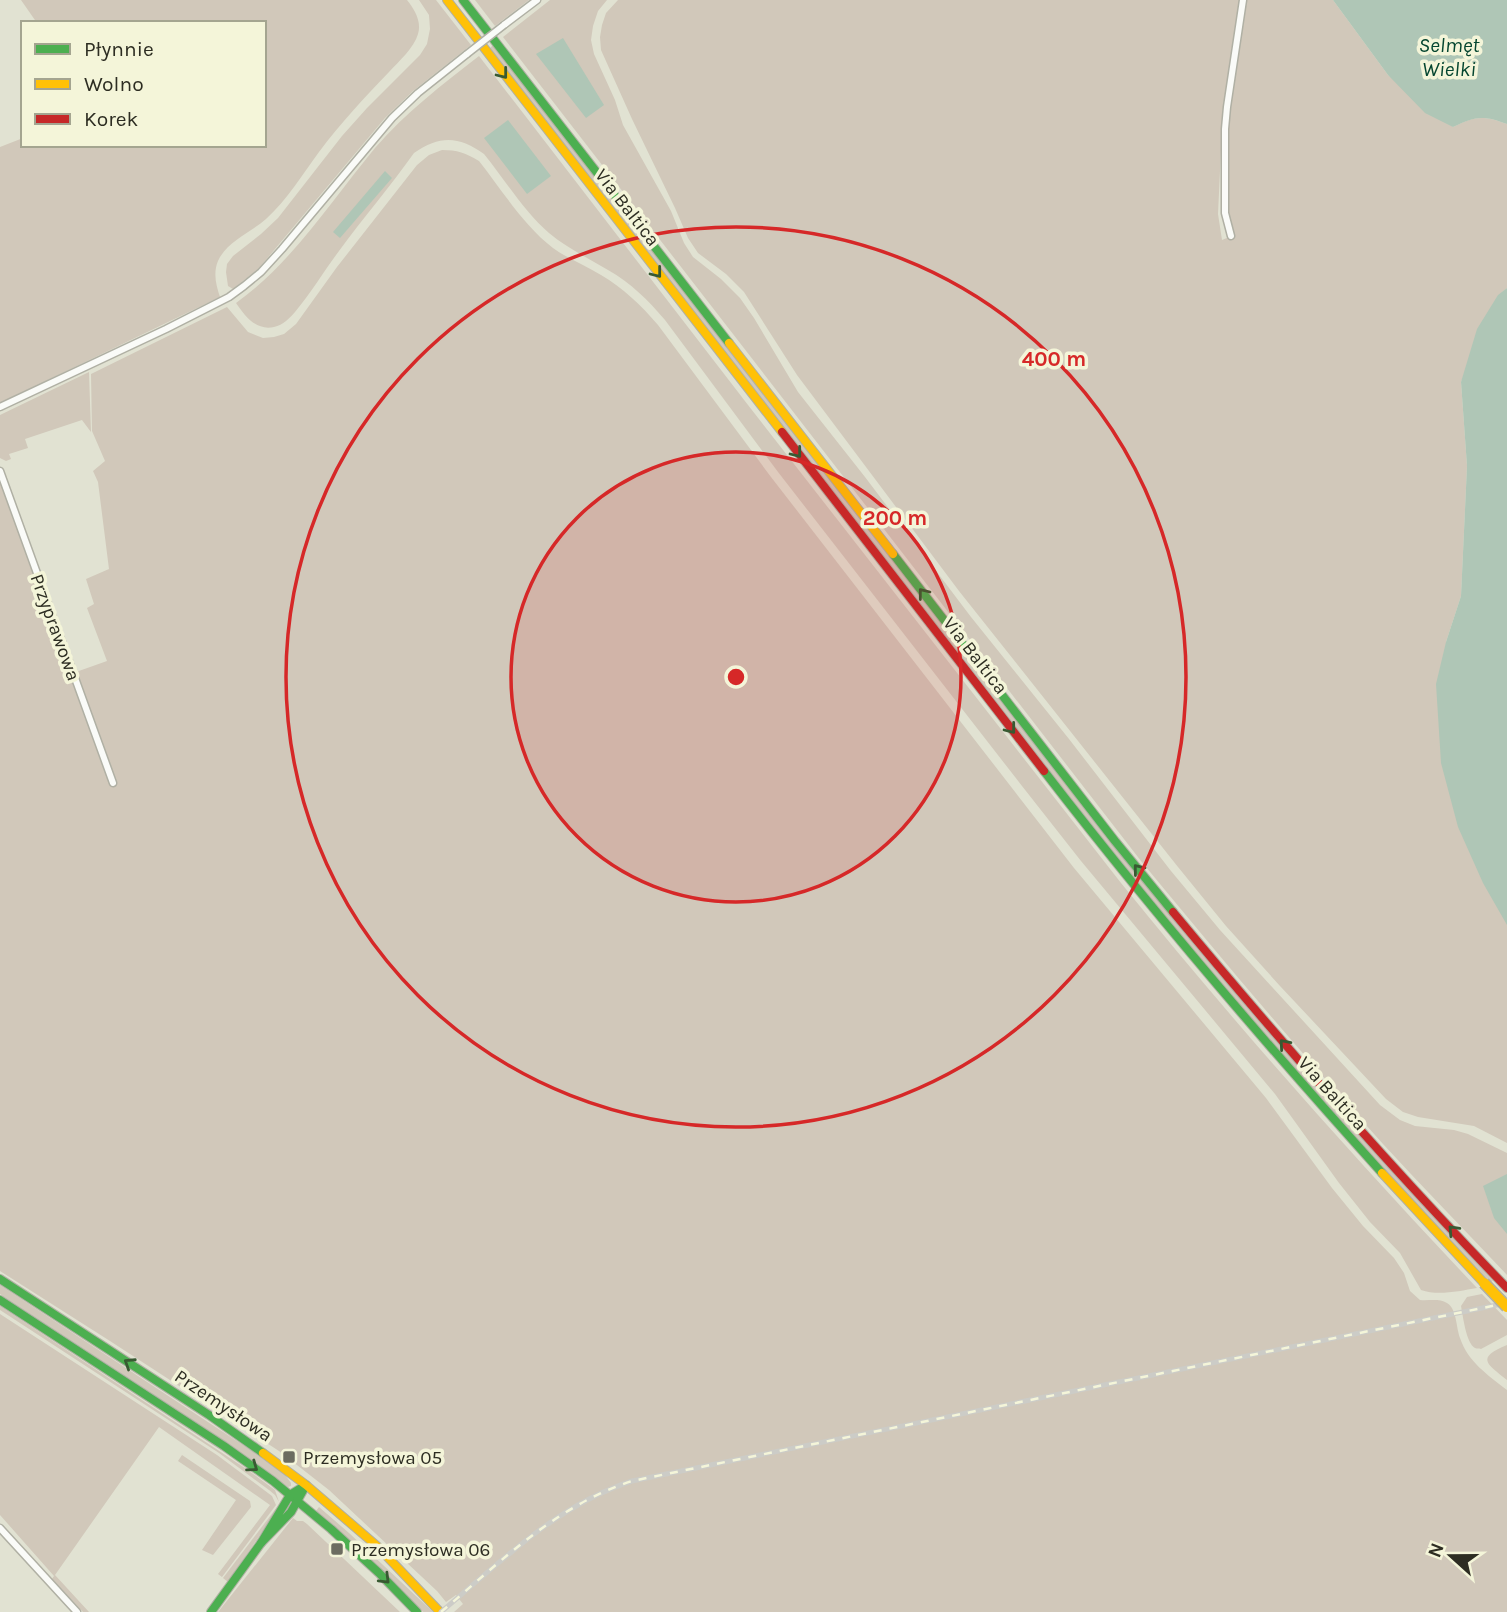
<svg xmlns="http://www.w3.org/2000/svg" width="1507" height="1612" viewBox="0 0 1507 1612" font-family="Karla,sans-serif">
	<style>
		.green { fill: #d1c8ba }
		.water { fill: #afc6b6 }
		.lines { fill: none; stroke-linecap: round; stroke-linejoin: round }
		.street-casing { stroke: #b0b0a4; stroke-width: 9 }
		.fast-casing { stroke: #b0b0a4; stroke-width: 10 }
		.slow-casing { stroke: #b0b0a4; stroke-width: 10 }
		.jam-casing { stroke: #b0b0a4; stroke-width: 10 }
		.street { stroke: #fafbf8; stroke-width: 6 }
		.fast { stroke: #4caf50; stroke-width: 8 }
		.slow { stroke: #ffc107; stroke-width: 8 }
		.jam { stroke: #c62828; stroke-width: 8 }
		.rail-casing { stroke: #ccccc7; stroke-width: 5 }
		.rail { stroke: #f4f5d9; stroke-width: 2.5; stroke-dasharray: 8; stroke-linecap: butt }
		.street-bridge-casing { stroke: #b0b0a4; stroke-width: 9; stroke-linecap: butt }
		.slow-bridge-casing { stroke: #b0b0a4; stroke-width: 13; stroke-linecap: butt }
		.street-bridge { stroke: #fafbf8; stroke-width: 6 }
		.slow-bridge { stroke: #ffc107; stroke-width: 10 }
		.oneway { stroke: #385a32 }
		.ring { fill: none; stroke: #d62828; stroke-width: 3.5 }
		.poi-dot { fill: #6c6c60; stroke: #f4f5d9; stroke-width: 2.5 }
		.labels { text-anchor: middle; stroke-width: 7; stroke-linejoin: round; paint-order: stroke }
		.street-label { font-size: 19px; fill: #2d2d22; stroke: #f4f5d9 }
		.poi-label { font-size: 19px; fill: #2d2d22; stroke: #f4f5d9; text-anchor: start }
		.water-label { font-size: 21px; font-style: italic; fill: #054630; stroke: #f4f5d9 }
		.centre { fill: #d62828; stroke: #f4f5d9; stroke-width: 3.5 }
		.ring-label { font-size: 21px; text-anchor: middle; font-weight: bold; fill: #d62828; stroke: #f4f5d9; stroke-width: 7; stroke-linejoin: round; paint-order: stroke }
	</style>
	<rect width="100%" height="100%" fill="#e1e2d2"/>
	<g class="green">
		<path d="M21,0H407C414,9 422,21 418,34C414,48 399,61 389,72C364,98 340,124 319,152C302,175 287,200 266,219C250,233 227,241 218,261C213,273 216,285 220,297L0,403V147L23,138V145H264V23H37Z"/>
		<path d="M419,0H436L471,45L413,91L385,118L259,268L233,289L228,286L226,272L227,264L233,256L261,234L278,218L342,136L367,108L420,55L427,44L430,29L429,15Z"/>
		<path d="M475,0H529L495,26Z"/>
		<path d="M550,0H607L598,11L593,26L591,40L594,54L615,100L623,125L671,211L684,243L693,257L721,279L740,298L754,318L798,392L865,477L971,617L1069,739L1171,871L1220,930L1380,1105L1400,1120L1415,1126L1454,1130L1468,1134L1507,1153V1275C1466,1231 1423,1188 1383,1144C1300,1052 1220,957 1141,861L503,37Z"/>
		<path d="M618,0H1240L1223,107L1218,214L1222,240L1234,235L1229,220L1227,198L1229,117L1247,0H1333L1388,75L1453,127C1475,116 1483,115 1507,124V288L1498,296L1461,382L1467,466L1461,596L1446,642L1507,887V1143L1474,1126L1418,1117L1403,1112L1386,1099L1280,986L1226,926L1178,867L959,591L797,375L744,292L726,274L698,253L688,238L675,208L632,119L601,50L600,37L602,25L606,13Z"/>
		<path d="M493,45L1179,927C1280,1049 1386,1165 1493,1281L1490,1282L1369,1154L1245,1013L1109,848L490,48Z"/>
		<path d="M479,56L748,405L1121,883C1234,1023 1353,1157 1477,1288C1459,1291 1438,1296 1421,1290L1400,1253L1370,1222L1339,1183L1275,1094L1081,861L1022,786L778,472L665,320C648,300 631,283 608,270C588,258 567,248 549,233C524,211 505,180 484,154C459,136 440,135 414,153C390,187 363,218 339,251C324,271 311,293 295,312C290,318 283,325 274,327C256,331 245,316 236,303C292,263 332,200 375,148C406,112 442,85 479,56Z"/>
		<path d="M442,150C457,150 466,153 479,161C502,190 523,225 553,248C568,259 585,265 601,275C623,288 641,305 658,325L771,477L1074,868L1266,1098L1332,1188L1363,1226L1394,1258L1404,1273L1410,1291L1420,1300C1429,1301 1439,1298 1447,1303C1457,1309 1456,1328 1460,1338C1468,1362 1488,1375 1507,1390V1612H454L463,1604L456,1595L446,1602L437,1591L329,1490L279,1451L110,1341L0,1271V480L111,786L117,783L76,672L107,661L87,608L94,604L86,579L109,569L98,482L93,471L105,461L92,431L91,374L227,307L248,332L263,338L274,337L284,334L296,324L337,267L417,165L429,155Z"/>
		<path d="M89,372L91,432L82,420L25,439L28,448L9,454L11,459L6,461L0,458V415Z"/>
		<path d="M0,1285L252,1451L285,1475L291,1483V1486L288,1487L225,1441L0,1294Z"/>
		<path d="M1482,1294L1507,1320V1335L1481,1349C1479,1348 1477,1349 1475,1348C1466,1343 1463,1316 1461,1306L1467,1297Z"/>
		<path d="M0,1306L245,1468L275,1490L279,1502L275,1495L269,1490L219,1453L0,1310Z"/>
		<path d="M0,1314L217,1455L272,1496L276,1505L222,1577L218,1574L270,1505L159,1427L55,1575L89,1612H83L52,1579L54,1576L0,1515Z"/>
		<path d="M1507,1345V1380C1486,1363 1476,1358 1507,1345Z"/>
		<path d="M182,1455L250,1501L251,1507L213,1555L202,1550L236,1500L178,1461Z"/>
		<path d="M277,1507H279L228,1582L223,1578Z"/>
		<path d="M319,1507L349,1533L433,1612H423L377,1565L316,1511Z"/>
		<path d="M293,1518L297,1521H303L307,1524L400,1612H218Z"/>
	</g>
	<g class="water">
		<path d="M1333,0H1507V124C1483,115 1476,116 1453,127L1425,113L1388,75Z"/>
		<path d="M563,38L604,105L586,118L536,54Z"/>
		<path d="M508,120L551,176L527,194L484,138Z"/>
		<path d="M385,171L392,178L340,238L333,232Z"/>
		<path d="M1507,288V925L1483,883L1458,827L1441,763L1436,684L1446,642L1461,596L1467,466L1461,382L1477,329L1498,295Z"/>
		<path d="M1507,1174V1234L1494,1218L1483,1186Z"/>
	</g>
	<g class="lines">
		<g class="street-casing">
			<g id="street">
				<path d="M504,25L537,0"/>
				<path d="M1231,236L1225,213V129L1227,107L1243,0"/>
				<path d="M0,407L166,329L229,297L244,286L261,272L282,249L392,118L418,93L467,54"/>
				<path d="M0,471L113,783"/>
				<path d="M0,1528L77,1612"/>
			</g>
		</g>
		<g class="fast-casing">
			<g id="fast">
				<path d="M463,0L729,343"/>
				<path d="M893,554L1115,841L1173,912"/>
				<path d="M1044,771C1151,910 1265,1043 1382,1173"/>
				<path d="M0,1279L209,1415L263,1453"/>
				<path d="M0,1300L224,1446L273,1481L331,1529L379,1573L417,1612"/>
				<path d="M306,1485L291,1512L261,1543L290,1495Z"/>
				<path d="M211,1612L261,1543"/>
			</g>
		</g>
		<g class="slow-casing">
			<g id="slow">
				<path d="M447,0L782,432"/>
				<path d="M729,343L893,554"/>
				<path d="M1382,1173L1484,1283"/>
				<path d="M263,1453L306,1485L377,1546L440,1612"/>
			</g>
		</g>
		<g class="jam-casing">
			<g id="jam">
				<path d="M782,432L1044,771"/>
				<path d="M1173,912C1280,1041 1390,1167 1507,1288"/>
			</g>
		</g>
		<use href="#street" class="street"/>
		<use href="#fast" class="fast"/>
		<use href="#slow" class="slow"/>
		<use href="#jam" class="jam"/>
		<g class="rail-casing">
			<path id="rail" d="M441,1612C502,1561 555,1506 632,1481L1507,1303"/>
		</g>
		<use href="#rail" class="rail"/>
		<g class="street-bridge-casing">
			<path id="street-bridge" d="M467,54L504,25"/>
		</g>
		<g class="slow-bridge-casing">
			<path id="slow-bridge" d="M1484,1283L1507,1307"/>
		</g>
		<use href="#street-bridge" class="street-bridge"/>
		<use href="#slow-bridge" class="slow-bridge"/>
	</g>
	<defs><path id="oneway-chevron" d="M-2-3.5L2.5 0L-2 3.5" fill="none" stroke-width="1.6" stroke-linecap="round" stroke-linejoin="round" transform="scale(1.75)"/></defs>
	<g class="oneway">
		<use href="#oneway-chevron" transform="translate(503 74) rotate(52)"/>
		<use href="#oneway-chevron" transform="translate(657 273) rotate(52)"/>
		<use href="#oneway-chevron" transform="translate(797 453) rotate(52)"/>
		<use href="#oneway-chevron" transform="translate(923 593) rotate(-128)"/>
		<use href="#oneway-chevron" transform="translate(1011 729) rotate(52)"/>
		<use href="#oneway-chevron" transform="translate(1138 869) rotate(-129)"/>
		<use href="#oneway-chevron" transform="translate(1284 1044) rotate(-131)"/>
		<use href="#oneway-chevron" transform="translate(1453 1230) rotate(-133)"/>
		<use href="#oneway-chevron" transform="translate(129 1363) rotate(-147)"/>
		<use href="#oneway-chevron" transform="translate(253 1467) rotate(36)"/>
		<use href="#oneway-chevron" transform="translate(385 1579) rotate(45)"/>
	</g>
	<circle cx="736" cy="677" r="225" fill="#d62828" fill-opacity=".12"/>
	<g class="ring">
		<circle cx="736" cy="677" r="225"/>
		<circle cx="736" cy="677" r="450"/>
	</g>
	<g class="poi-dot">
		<rect x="282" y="1450" width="14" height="14" rx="3.5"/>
		<rect x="330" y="1542" width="14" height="14" rx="3.5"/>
	</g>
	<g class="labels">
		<g class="street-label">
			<text transform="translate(628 207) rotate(52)" y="7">Via Baltica</text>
			<text transform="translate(56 627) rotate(70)" y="7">Przyprawowa</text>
			<text transform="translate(976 655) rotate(52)" y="7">Via Baltica</text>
			<text transform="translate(1333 1093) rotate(48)" y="7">Via Baltica</text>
			<text transform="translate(224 1405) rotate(34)" y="7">Przemysłowa</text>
		</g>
		<g class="poi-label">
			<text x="303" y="1464">Przemysłowa 05</text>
			<text x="351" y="1556">Przemysłowa 06</text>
		</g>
		<g class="water-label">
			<text x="1449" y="52">Selmęt<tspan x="1449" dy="24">Wielki</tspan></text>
		</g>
	</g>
	<circle cx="736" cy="677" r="10" class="centre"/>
	<g class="ring-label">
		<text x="1054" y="366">400 m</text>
		<text x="895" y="525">200 m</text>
	</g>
	<rect x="21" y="21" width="245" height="126" fill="#f4f5d9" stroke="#a4a590" stroke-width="2"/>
	<rect x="35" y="44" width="35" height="10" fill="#4caf50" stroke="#a4a590" stroke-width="2"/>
	<text x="84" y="56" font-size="21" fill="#2d2d22">Płynnie</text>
	<rect x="35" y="79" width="35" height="10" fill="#ffc107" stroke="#a4a590" stroke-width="2"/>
	<text x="84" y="91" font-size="21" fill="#2d2d22">Wolno</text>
	<rect x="35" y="114" width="35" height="10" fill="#c62828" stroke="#a4a590" stroke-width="2"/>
	<text x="84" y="126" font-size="21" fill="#2d2d22">Korek</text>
	<g transform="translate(1451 1556) rotate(291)" stroke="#f4f5d9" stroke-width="5" paint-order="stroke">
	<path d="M0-5L12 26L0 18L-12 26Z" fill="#2d2d22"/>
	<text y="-10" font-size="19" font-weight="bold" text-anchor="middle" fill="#2d2d22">N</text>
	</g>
</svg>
